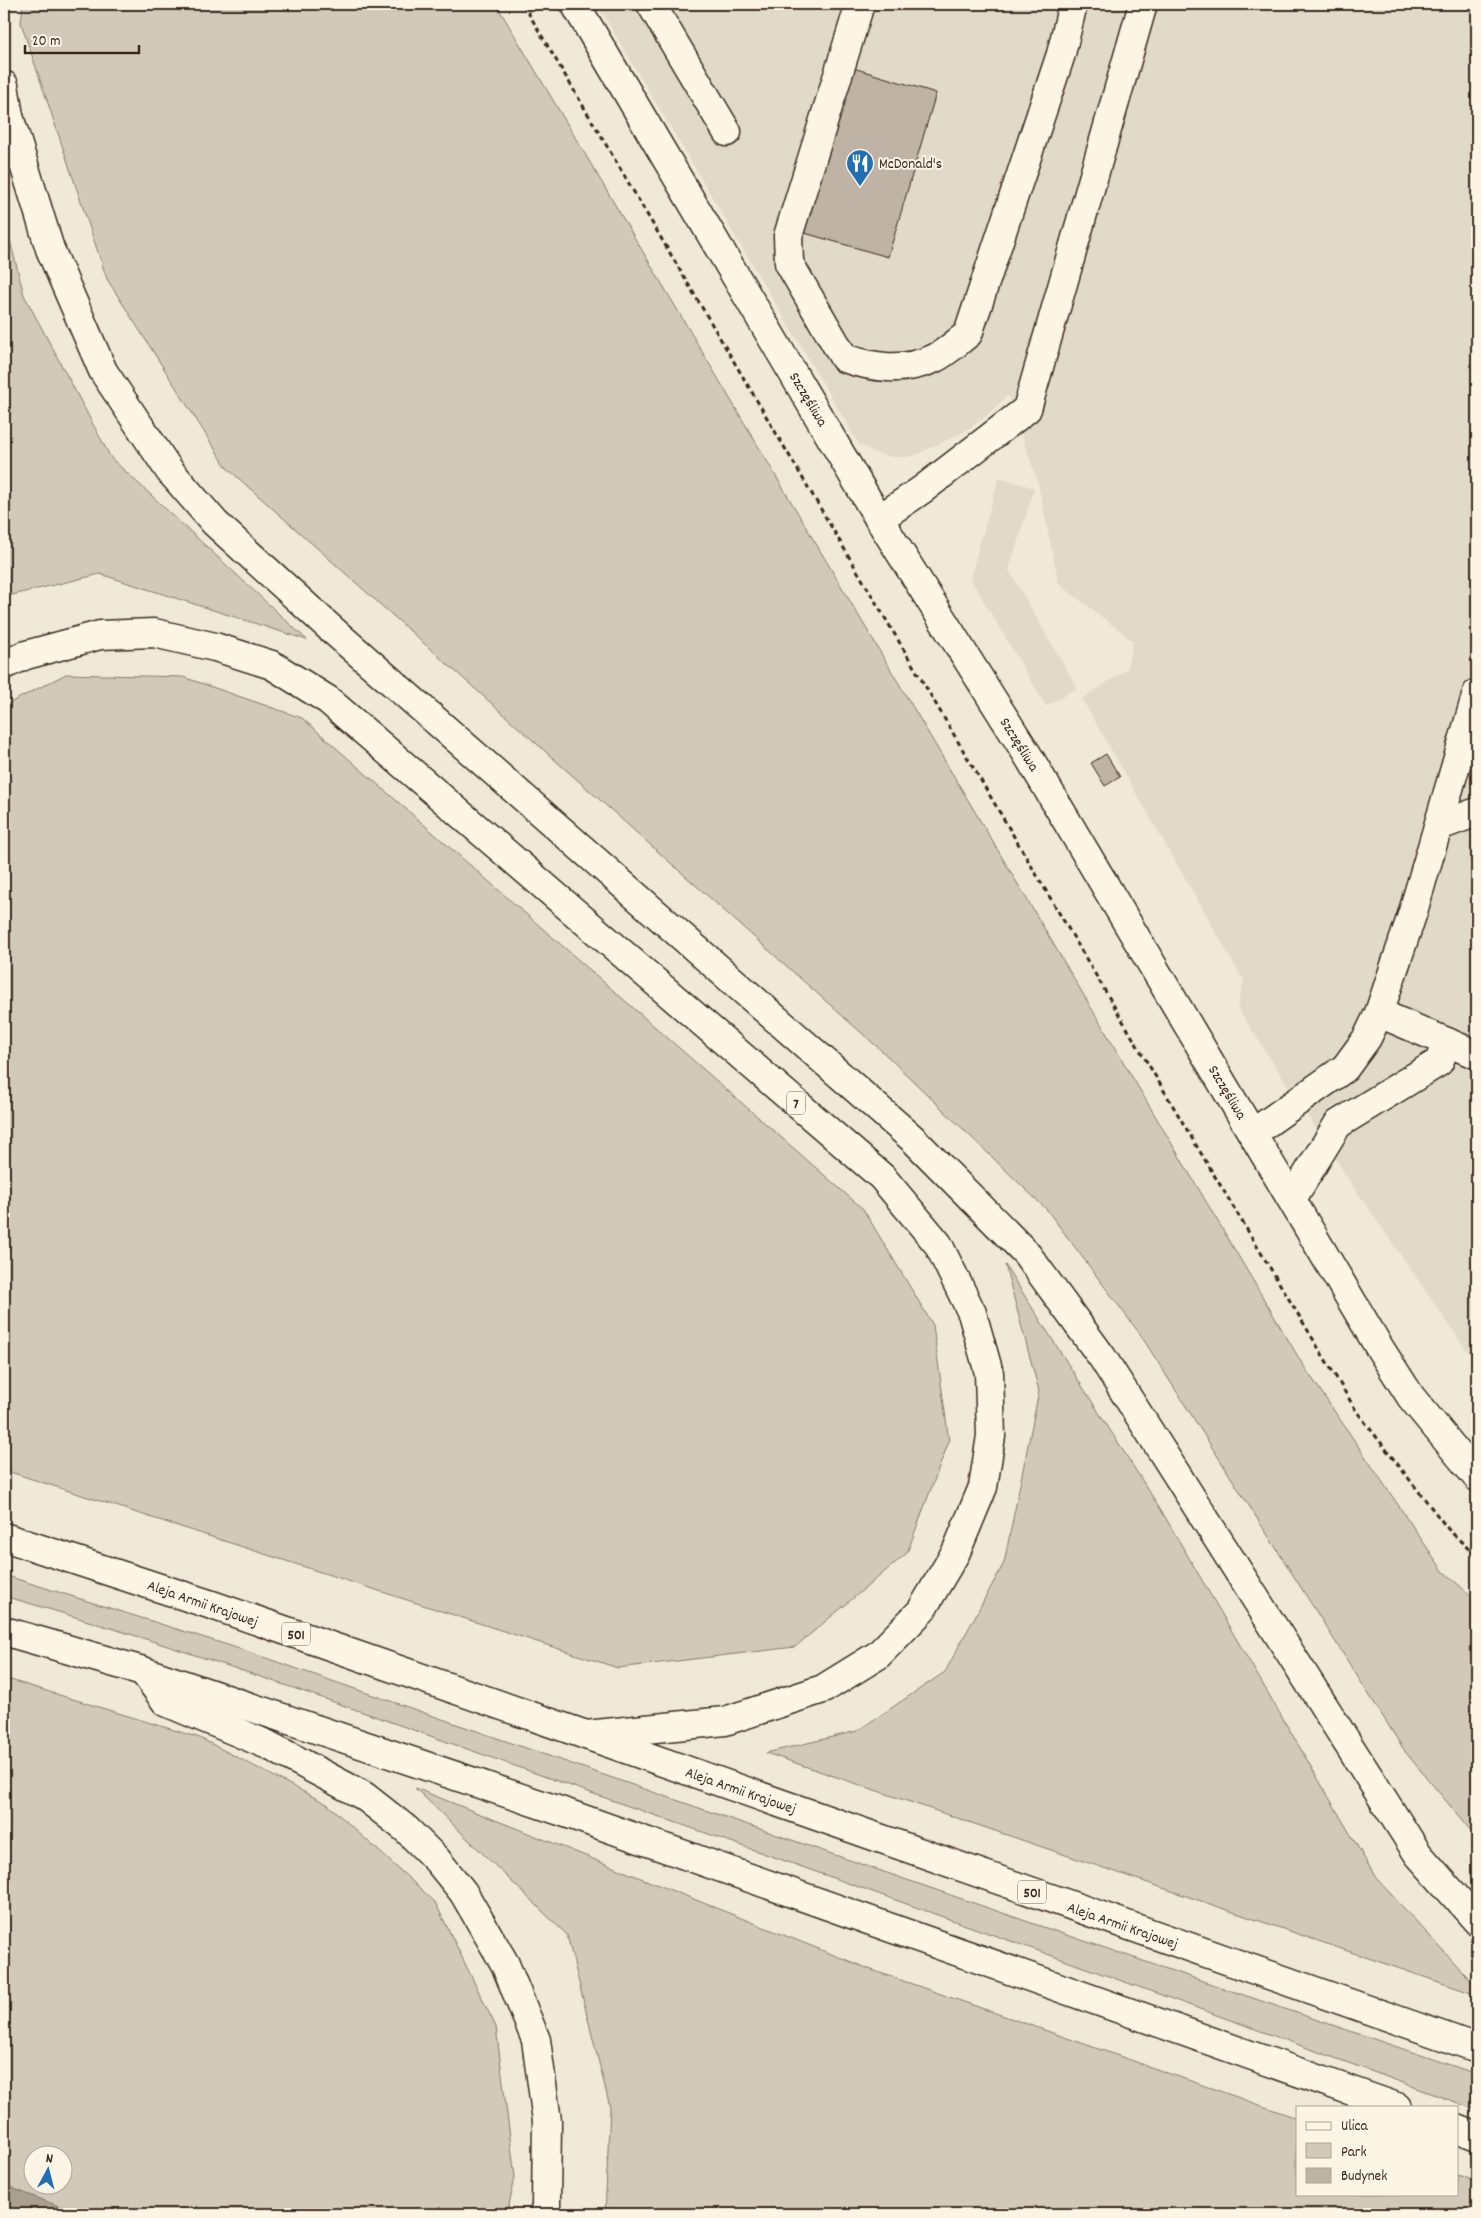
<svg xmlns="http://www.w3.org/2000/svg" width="1481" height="2218" viewBox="0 0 1481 2218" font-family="Dekko,sans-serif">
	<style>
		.built { fill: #e1d9c9 }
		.green { fill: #d2c9ba; stroke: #867a6c; fill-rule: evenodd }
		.water { fill: #aaa091; stroke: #7e7163 }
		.building { fill: #beb3a4; stroke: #3b2a1e }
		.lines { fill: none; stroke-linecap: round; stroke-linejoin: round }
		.minor-casing { stroke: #3b2a1e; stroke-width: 31 }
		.major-casing { stroke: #3b2a1e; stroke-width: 31 }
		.highway-casing { stroke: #3b2a1e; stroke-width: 31 }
		.path { stroke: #3b2a1e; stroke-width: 3; stroke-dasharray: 5 4; stroke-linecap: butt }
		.minor { stroke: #fcf5e5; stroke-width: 28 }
		.major { stroke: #fcf5e5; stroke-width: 28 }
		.highway { stroke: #fcf5e5; stroke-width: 28 }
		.labels { text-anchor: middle; stroke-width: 4; stroke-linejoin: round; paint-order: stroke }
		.shield { fill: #fcf5e5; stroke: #75675a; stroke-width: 1 }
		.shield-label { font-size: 14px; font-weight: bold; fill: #3b2a1e }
		.poi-label { font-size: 15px; fill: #3b2a1e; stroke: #fcf5e5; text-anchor: start }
		.street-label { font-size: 15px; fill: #3b2a1e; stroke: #fcf5e5 }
	</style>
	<rect width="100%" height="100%" fill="#f0e9d9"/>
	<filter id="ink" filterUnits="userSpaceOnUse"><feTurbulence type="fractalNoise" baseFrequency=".02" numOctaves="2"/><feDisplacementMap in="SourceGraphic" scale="10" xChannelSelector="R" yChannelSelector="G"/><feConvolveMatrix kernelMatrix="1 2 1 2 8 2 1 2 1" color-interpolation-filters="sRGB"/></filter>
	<g filter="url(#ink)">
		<g class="built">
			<path d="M597,4H1477V1365L1355,1189L1237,1007L1244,981L1082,699L1127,669L1133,641L1059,584L1038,483L1008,395L984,418L963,432L920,453L907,457H892L875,453L859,444Z"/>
			<path d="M999,477L1034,488L1009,570L1077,688L1046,706L970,578Z"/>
		</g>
		<g class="green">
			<path d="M23,4H496L1303,1365L1443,1571L1477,1601V1838L1406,1753L1140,1334L1047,1210L883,1052L227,468L107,279L21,23Z"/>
			<path d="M4,217L24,295L111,458L307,640L100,574L4,597Z"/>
			<path d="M66,674L183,677L302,718L863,1209L933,1325L949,1441L907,1553L795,1647L618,1668L4,1470V706Z"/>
			<path d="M1005,1265L1161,1510L1376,1878L1477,1987V1995L766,1753L857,1731L945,1672L1004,1563L1039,1391Z"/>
			<path d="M4,1575L234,1647L1043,1927L1477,2074V2110C1183,2002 887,1896 591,1793C396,1724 203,1653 4,1596Z"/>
			<path d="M4,1678L200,1738L327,1804L435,1902L496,2027L515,2177L507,2214H4ZM32,2156H62V2186H32Z"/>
			<path d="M415,1788L869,1969L1297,2118V2194H1457V2174L1477,2181V2214H605L610,2107L567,1935Z"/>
		</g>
		<path class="water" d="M4,2185L79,2214H4Z"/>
		<g class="building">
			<path d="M850,67L936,93L888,257L801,232Z"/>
			<path d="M1106,754L1120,777L1105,786L1091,763Z"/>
		</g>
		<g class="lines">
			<g class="minor-casing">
				<g id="minor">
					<path d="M575,4L879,519L1027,754L1379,1347L1411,1397L1477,1477"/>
					<path d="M651,4L727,132"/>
					<path d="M860,4L788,236L789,263L844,358C874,368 903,372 933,359C945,354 957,342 968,334L1061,54L1073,4"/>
					<path d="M879,519L923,489L1027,409L1143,4"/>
					<path d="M1439,826L1477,812"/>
					<path d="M1379,1013L1477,1055"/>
					<path d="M1253,1133L1345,1068L1367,1038L1379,1013L1412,915L1477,693"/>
					<path d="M1292,1199L1338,1124L1439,1062L1447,1042"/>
				</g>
			</g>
			<g class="major-casing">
				<g id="major">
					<path d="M4,1537L212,1605L586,1735L1477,2048"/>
					<path d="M4,1631L143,1671L566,1813L1397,2107"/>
					<path d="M1457,2129L1477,2137"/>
				</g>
			</g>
			<g class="highway-casing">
				<g id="highway">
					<path d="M4,85L9,116L50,249L103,371L169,470L215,523L329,627L913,1139L1026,1253L1102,1357L1418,1854L1477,1921"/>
					<path d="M4,665L26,655L100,635L154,633L215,647L272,665L328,700L882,1177L938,1244L972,1313L989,1373L991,1436L983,1487L956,1552L921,1611L878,1655L823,1689L725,1721L586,1735"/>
					<path d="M143,1671L166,1702L268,1745L364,1796L406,1829L437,1860L463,1892L505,1964L536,2040L547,2121L546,2206L544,2214"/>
				</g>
			</g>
			<path class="path" d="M523,4L1193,1140L1357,1412L1448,1529L1477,1557"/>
			<use href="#minor" class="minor"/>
			<use href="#major" class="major"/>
			<use href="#highway" class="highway"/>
		</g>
	</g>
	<defs>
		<g id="restaurant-pin" transform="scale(1.4375)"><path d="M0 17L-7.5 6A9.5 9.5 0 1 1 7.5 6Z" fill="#1f6fb2" stroke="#fcf5e5"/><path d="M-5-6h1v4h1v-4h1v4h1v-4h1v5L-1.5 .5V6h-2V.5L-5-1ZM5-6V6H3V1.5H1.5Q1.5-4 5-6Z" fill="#fff"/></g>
	</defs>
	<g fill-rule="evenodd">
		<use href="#restaurant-pin" x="860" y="163"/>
	</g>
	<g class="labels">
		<g class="shield">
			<rect x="787" y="1091.5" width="18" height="23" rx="4"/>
			<rect x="282" y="1622.5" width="28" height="23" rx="4"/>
			<rect x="1018" y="1880.5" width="28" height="23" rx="4"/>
		</g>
		<g class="shield-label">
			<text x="796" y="1108">7</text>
			<text x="296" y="1639">501</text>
			<text x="1032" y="1897">501</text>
		</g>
		<g class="poi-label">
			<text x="879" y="168">McDonald's</text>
		</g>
		<g class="street-label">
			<text transform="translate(809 399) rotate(59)" y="5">Szczęśliwa</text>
			<text transform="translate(1020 744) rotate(58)" y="5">Szczęśliwa</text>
			<text transform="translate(1228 1092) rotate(59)" y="5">Szczęśliwa</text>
			<text transform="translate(203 1603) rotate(19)" y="5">Aleja Armii Krajowej</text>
			<text transform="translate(741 1790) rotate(19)" y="5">Aleja Armii Krajowej</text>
			<text transform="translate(1123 1925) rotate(19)" y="5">Aleja Armii Krajowej</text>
		</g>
	</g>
	<rect width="1481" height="2218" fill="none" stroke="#fcf5e5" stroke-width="20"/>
	<rect x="10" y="10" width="1461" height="2198" fill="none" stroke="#3b2a1e" stroke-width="2" filter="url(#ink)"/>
	<rect x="1296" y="2106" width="162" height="90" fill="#fcf5e5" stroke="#afa495"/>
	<rect x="1306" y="2122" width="25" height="8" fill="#fcf5e5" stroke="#afa495"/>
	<text x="1341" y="2130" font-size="15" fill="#3b2a1e">Ulica</text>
	<rect x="1306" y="2143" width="25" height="15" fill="#d2c9ba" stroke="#afa495"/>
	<text x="1341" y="2156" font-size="15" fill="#3b2a1e">Park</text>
	<rect x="1306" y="2168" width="25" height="15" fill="#beb3a4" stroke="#afa495"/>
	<text x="1341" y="2180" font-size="15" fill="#3b2a1e">Budynek</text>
	<g transform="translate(48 2170) rotate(7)"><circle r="24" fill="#fcf5e5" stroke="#afa495"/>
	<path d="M0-4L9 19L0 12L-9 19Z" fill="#1f6fb2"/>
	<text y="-8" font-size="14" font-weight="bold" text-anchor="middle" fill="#3b2a1e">N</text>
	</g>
	<path d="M25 45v8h114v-8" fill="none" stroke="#3b2a1e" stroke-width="2.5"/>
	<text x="32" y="45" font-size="15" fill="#3b2a1e" stroke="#fcf5e5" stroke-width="4" paint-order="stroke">20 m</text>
</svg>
